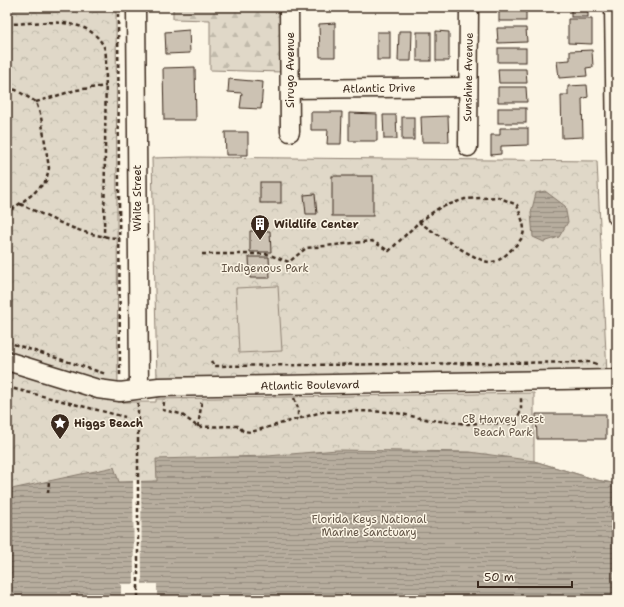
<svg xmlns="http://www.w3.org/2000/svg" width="624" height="607" viewBox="0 0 624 607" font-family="'Shantell Sans',sans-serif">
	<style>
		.forest { fill: url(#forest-firs); stroke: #8e8173 }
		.park { fill: url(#park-crowns); stroke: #8e8173 }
		.pitch { fill: #e0d8c8; stroke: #8e8173 }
		.water { fill: url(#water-rules); stroke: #85796b }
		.pier { fill: #fcf5e5 }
		.building { fill: #ccc2b3; stroke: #3b2a1e }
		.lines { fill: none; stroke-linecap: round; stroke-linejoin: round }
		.minor-casing { stroke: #3b2a1e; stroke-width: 21 }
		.path { stroke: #3b2a1e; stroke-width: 2.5; stroke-dasharray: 4 3; stroke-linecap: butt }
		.minor { stroke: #fcf5e5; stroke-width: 18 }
		.labels { text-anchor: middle; stroke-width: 3; stroke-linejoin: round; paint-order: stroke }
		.street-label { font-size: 11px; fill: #3b2a1e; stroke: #fcf5e5 }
		.poi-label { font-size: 11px; font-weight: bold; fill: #3b2a1e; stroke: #fcf5e5; text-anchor: start }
		.park-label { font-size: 11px; fill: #645648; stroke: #fcf5e5 }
	</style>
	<defs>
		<pattern id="forest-firs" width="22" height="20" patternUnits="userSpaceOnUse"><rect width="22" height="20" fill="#e0d8c8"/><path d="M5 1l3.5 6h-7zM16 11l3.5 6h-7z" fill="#c1baab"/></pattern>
		<pattern id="park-crowns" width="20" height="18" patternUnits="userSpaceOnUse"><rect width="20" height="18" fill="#e0d8c8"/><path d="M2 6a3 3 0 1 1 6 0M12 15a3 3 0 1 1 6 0" fill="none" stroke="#c1baab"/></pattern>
		<pattern id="water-rules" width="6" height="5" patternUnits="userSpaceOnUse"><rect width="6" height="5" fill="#b7ad9e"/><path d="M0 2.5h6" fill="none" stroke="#968d80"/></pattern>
	</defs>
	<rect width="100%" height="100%" fill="#fcf5e5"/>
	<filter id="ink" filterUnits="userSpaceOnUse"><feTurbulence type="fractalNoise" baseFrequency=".025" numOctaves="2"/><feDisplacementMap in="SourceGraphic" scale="8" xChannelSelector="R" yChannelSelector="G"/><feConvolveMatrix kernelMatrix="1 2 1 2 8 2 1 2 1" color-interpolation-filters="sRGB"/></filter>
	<g filter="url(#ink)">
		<path class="forest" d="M173,7H283L282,72L210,70V20L173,19Z"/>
		<g class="park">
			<path d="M7,9H116L118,402H156V399L534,393V461L597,480L617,484V600H7Z"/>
			<path d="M190,157L597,161L607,375L157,380L152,158Z"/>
		</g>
		<g class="pitch">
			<path d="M278,286L282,351L239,353L236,288Z"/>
			<rect x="615" y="398" width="2" height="67"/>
		</g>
		<g class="water">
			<path d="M545,191L565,206L568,222L559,237L544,242L533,237L531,213L536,193Z"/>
			<path d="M337,450L470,452L534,461L597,480L617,484V600H7V490L114,467L119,482L157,481L156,459L268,456Z"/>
		</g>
		<path class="pier" d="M133,480H141L142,584H157V600H121V584H134Z"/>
		<g class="building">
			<rect x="312" y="7" width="19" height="2"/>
			<rect x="349" y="7" width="13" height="1"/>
			<path d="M365,7H377V8L365,9Z"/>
			<rect x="499" y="7" width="27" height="14"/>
			<rect x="571" y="7" width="17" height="10"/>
			<path d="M568,19H592V44L568,43Z"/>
			<path d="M335,23V57H320L319,24Z"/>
			<path d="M497,28H526L527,42L498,43Z"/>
			<path d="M189,30L190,53L166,54L165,32Z"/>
			<path d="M399,31H412L411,61H398Z"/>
			<path d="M436,31L449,32V61H436Z"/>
			<rect x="377" y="32" width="13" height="28"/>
			<rect x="417" y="32" width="14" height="29"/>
			<rect x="498" y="48" width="28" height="14"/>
			<path d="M592,50L593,67L586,68L587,76L559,78L557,61L570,60V51Z"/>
			<path d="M195,67L196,120H164L163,68Z"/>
			<path d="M498,69H526L527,83H499Z"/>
			<path d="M229,79L263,82L261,109L240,108L242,93L228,92Z"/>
			<path d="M587,85L588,97L582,99L583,137L562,138L561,95H568V86Z"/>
			<path d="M498,87H526L527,102H498Z"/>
			<rect x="498" y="108" width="28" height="15"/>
			<path d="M311,112H342L341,144H327L328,130H311Z"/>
			<path d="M349,113L377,114V141H349Z"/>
			<path d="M383,115H396L397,139H384Z"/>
			<path d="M448,116L449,142H422L421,117Z"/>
			<rect x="402" y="117" width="12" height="23"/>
			<path d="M500,128H528V145L501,146V154L491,155V135H500Z"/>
			<path d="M225,132H248V155H226Z"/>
			<rect x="332" y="176" width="41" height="40"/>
			<rect x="260" y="182" width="21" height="21"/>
			<path d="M315,194L317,214H306L304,195Z"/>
			<path d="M250,231H270L271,252H250Z"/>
			<path d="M249,257H269L270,278H250Z"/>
			<path d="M536,414H606V439H537Z"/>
		</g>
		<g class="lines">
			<g class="minor-casing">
				<g id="minor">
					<path d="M136,7L139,389"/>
					<path d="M289,7L290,132"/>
					<path d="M614,7L617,216"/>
					<path d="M290,89L468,87"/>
					<path d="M468,147L469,7"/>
					<path d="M7,361L98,389L120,392L159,387L617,379"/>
				</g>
			</g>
			<g class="path">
				<path d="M118,7L120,376"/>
				<path d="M7,24C37,24 88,13 104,47C106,51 106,58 106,62L104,237"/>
				<path d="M7,88L16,90L36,102L41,117L49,168L46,181L33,194L11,210L7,211"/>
				<path d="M36,102L76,90L106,86"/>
				<path d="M20,204C53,219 83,237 120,238"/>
				<path d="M202,254H267L289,262L306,248L372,241L389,251L419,222C432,231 476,261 489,262C498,263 506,255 512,249C530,233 524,226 517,205L498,197L465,199L439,208L419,222"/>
				<path d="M7,342L106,374"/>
				<path d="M211,361L214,366L591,362L597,364"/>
				<path d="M7,387L125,417"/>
				<path d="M294,398L298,408V419"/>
				<path d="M164,402L163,410L181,414L198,427L238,426L243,431L251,432L322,412L352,411L392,412L430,420L468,424L481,423L509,424L516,420L521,411V396"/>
				<path d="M138,403V588"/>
				<path d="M198,427L202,400"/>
				<path d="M48,493L49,481"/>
				<path d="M138,587V600"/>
			</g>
			<use href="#minor" class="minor"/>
		</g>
	</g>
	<defs>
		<g id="building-pin" transform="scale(1)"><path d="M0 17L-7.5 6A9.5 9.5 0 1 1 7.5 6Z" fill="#3b2a1e" stroke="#fcf5e5"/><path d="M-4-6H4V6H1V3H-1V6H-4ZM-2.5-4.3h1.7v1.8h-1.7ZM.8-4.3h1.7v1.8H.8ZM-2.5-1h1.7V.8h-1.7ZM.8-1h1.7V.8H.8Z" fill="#fff"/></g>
		<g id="sight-pin" transform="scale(1)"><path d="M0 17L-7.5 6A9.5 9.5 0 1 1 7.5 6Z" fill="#3b2a1e" stroke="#fcf5e5"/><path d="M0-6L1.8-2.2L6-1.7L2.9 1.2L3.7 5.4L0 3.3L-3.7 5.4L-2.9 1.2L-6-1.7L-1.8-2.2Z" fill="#fff"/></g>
	</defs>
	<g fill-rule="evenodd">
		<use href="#building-pin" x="260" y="224"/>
		<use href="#sight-pin" x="60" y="423"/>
	</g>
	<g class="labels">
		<g class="street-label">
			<text transform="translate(290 70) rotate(-90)" y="4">Sirugo Avenue</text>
			<text transform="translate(468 77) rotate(-89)" y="4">Sunshine Avenue</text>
			<text transform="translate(379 88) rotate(-1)" y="4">Atlantic Drive</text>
			<text transform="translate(137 198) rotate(-90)" y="4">White Street</text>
			<text transform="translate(310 385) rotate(-1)" y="4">Atlantic Boulevard</text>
		</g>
		<g class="poi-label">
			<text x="274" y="228">Wildlife Center</text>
			<text x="74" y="427">Higgs Beach</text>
		</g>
		<g class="park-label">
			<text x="265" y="272">Indigenous Park</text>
			<text x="503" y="423">CB Harvey Rest<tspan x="503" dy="13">Beach Park</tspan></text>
			<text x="369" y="523">Florida Keys National<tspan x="369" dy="13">Marine Sanctuary</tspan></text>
		</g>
	</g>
	<rect width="624" height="607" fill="none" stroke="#fcf5e5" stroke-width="24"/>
	<rect x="12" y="12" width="600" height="583" fill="none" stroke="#3b2a1e" stroke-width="1.5" filter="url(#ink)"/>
	<path d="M478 581v6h94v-6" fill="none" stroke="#3b2a1e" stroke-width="2"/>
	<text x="484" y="581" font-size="12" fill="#3b2a1e" stroke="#fcf5e5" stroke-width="3" paint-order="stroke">50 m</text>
</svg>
